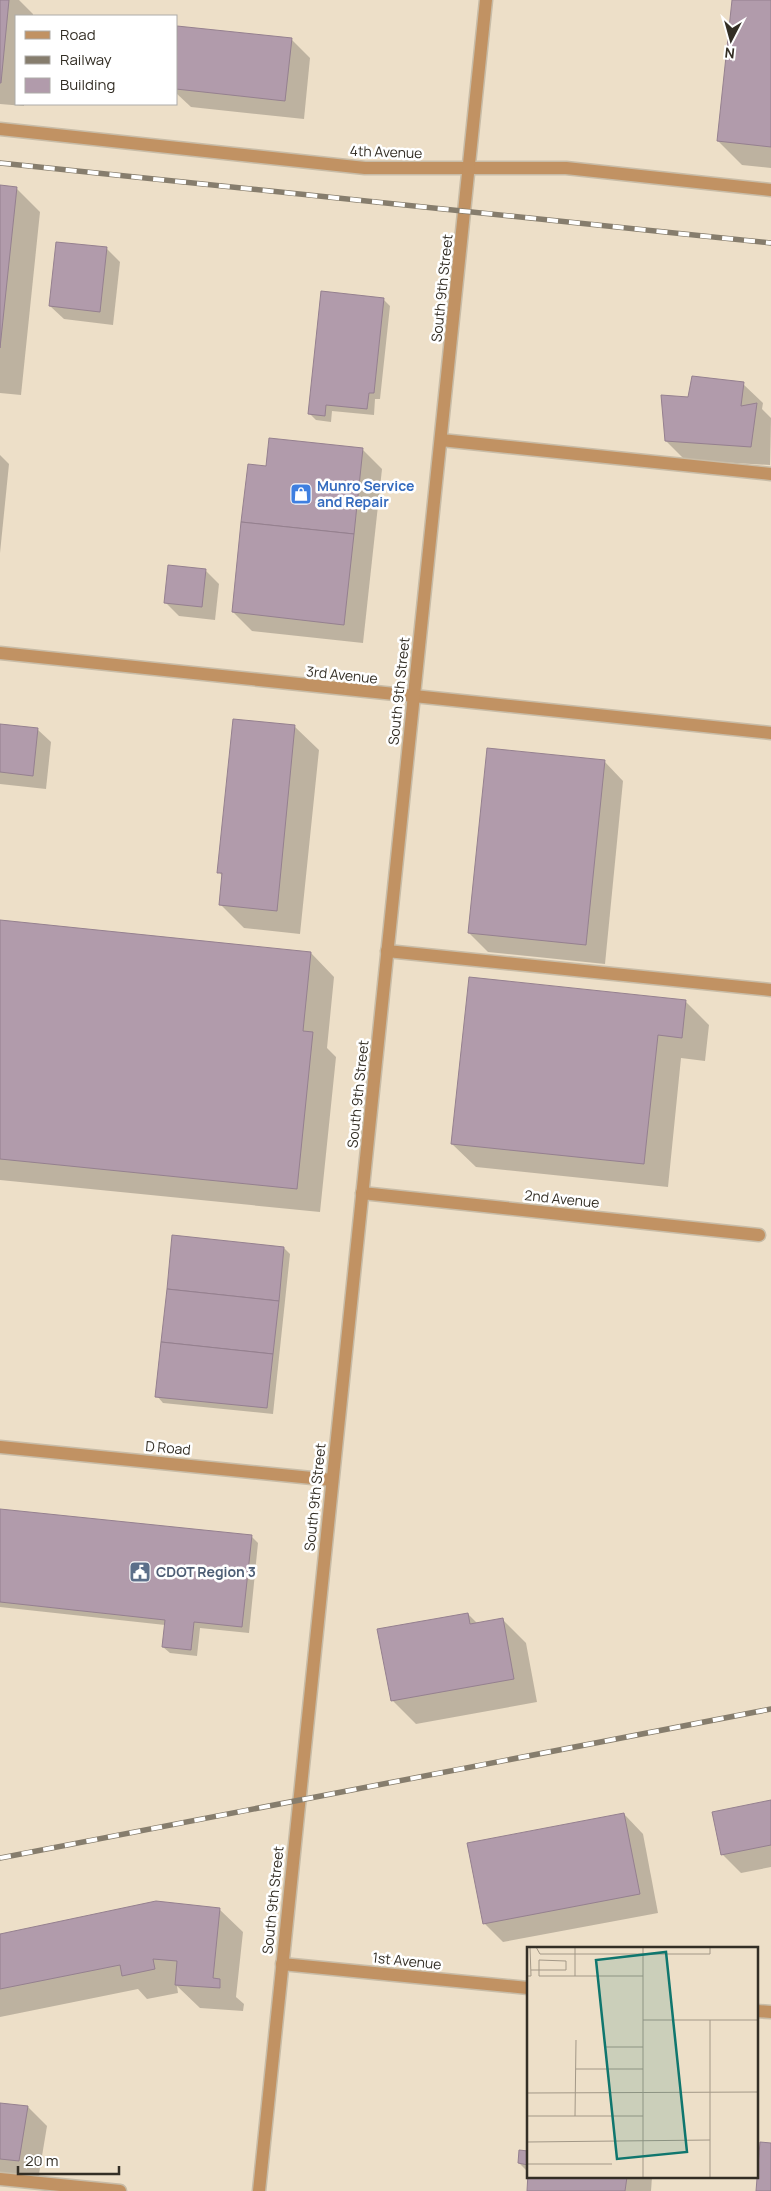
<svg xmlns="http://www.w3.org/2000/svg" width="771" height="2191" viewBox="0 0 771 2191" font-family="Manrope,sans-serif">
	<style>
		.shadow { fill: #0003 }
		.building { fill: #b19bab; stroke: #95808f }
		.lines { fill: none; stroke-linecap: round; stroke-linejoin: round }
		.service-casing { stroke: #c8bca7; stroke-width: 15 }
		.minor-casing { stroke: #c8bca7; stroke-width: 15 }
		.tertiary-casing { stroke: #c8bca7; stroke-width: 15 }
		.service { stroke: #c19263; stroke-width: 12 }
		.minor { stroke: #c19263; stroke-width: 12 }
		.tertiary { stroke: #c19263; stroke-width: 12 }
		.rail-casing { stroke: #867d6d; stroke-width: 5.5 }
		.rail { stroke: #fff; stroke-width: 4; stroke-dasharray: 11; stroke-linecap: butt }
		.labels { text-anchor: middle; stroke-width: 5; stroke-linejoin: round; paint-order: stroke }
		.street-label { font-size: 14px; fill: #332e25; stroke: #fff }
		.shop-label { font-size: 14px; font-weight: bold; fill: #366cbe; stroke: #fff; text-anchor: start }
		.service-label { font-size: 14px; font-weight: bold; fill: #4e5e75; stroke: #fff; text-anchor: start }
		.inset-road { fill: none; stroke: #a39887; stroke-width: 1 }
		.view { fill: #0f766e; fill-opacity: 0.15; stroke: #0f766e; stroke-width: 2.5 }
		.inset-edge { fill: none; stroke: #332e25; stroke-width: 2.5 }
	</style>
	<rect width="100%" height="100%" fill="#eddfc8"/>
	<g class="shadow">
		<path d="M0,0H19L33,14V16H16V104H24V106L0,104Z"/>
		<path d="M733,0H771V168L742,165L718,141Z"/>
		<path d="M178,27L291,39L310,58L304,119L191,107L176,93Z"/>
		<path d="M0,186L16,188L40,212L21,395L0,393Z"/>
		<path d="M106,248L120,262L113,325L64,319L50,306Z"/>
		<path d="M383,299L390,306L380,399H375L374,415L332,411L331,422L316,420L309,413Z"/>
		<path d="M743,384L763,403L762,409L771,418L770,465L685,460L666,441L689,398Z"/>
		<path d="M363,450L382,469L363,643L252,631L233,612Z"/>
		<path d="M0,455L9,464L0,553Z"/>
		<path d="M206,571L219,584L215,620L179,616L165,602Z"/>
		<path d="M234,721L295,727L319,750L300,934L244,928L220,904L223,877L219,872Z"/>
		<path d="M0,725L37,729L51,742L46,789L0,784Z"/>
		<path d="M604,761L623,781L605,964L488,952L469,933Z"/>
		<path d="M0,921L311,953L334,977L327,1048L336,1057L320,1212L0,1180Z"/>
		<path d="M685,1001L709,1025L705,1061L681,1058L668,1187L476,1167L452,1144Z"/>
		<path d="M284,1248L290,1254L273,1414L163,1403L157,1396Z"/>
		<path d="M0,1510L252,1537L258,1543L249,1633L200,1628L197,1656L170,1653L163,1647L165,1625L0,1607V1610Z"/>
		<path d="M468,1614L478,1624L502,1619L526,1643L537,1702L416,1724L392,1700Z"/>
		<path d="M771,1801V1867L741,1873L722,1854Z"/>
		<path d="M624,1814L643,1834L658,1913L503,1942L484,1923Z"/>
		<path d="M219,1909L243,1932L236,1997L244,2004L243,2011L200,2008L177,1986L178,1993L147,1999L138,1989L0,2017V1934Z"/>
		<path d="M0,2104L28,2107L47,2126L38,2180L0,2175Z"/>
		<path d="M520,2151L528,2152V2172L519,2163Z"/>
		<path d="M529,2177H652L651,2191H528Z"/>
	</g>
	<g class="building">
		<path d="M0,0H9L1,83H0Z"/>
		<path d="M732,0H771V147L717,141Z"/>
		<path d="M177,26L292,38L285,101L176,89Z"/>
		<path d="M0,185L17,187L0,348Z"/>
		<path d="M56,242L107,247L100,312L49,306Z"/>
		<path d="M321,291L384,298L374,393H369L367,409L326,405L325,416L308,414Z"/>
		<path d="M692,376L744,382L741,406L757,403L751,447L665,441L661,395L688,397Z"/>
		<path d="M269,438L363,448L354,534L241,522L248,464L266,466Z"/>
		<path d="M241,522L354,534L344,625L232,612Z"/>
		<path d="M168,565L206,569L202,607L164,603Z"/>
		<path d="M233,719L295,725L277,911L219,905L222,873H217Z"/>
		<path d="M0,724L38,728L33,776L0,772Z"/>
		<path d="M487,748L605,760L586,945L468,933Z"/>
		<path d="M0,920L311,952L303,1031L313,1032L297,1189L0,1159Z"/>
		<path d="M469,977L686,1000L682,1038L658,1035L644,1164L451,1144Z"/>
		<path d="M172,1235L284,1247L279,1301L167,1289Z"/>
		<path d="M167,1289L279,1301L273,1354L161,1342Z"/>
		<path d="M161,1342L273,1354L267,1408L155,1397Z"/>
		<path d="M0,1509L252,1535L242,1627L194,1622L191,1650L162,1647L165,1620L0,1602Z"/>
		<path d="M468,1613L470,1624L503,1618L514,1679L391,1701L377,1629Z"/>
		<path d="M771,1800V1845L721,1855L712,1812Z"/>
		<path d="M624,1813L640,1894L483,1924L467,1843Z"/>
		<path d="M156,1901L220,1908L213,1978L220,1979V1988L175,1985L177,1961L153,1959L155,1969L122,1976L120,1965L0,1989V1934Z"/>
		<path d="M0,2103L28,2106L19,2161L0,2159Z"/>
		<path d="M760,2142L771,2143V2191H756Z"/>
		<path d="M519,2150L528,2151V2165L518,2163Z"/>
		<path d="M528,2173V2177H627L625,2191H527Z"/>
	</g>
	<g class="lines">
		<g class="service-casing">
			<g id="service">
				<path d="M441,440L771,474"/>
				<path d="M387,951L771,990"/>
				<path d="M0,2179L120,2191"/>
			</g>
		</g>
		<g class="minor-casing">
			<g id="minor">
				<path d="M0,129L365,168H566L771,190"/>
				<path d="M0,653L771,733"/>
				<path d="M362,1193L759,1235"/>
				<path d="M282,1964L528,1988"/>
				<path d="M757,2011L771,2012"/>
			</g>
		</g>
		<g class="tertiary-casing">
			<g id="tertiary">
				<path d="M0,1447L332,1480"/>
				<path d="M259,2191L486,0"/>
			</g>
		</g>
		<use href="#service" class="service"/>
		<use href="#minor" class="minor"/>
		<use href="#tertiary" class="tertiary"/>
		<g class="rail-casing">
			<g id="rail">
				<path d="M0,163L771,243"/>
				<path d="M0,1858L771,1709"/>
			</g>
		</g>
		<use href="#rail" class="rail"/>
	</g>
	<defs>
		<g id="shop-square" transform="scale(1.125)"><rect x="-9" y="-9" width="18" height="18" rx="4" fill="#3f7fe0" stroke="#fff"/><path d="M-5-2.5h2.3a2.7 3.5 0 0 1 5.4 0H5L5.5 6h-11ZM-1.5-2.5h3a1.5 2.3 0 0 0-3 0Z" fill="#fff"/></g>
		<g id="civic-square" transform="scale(1.125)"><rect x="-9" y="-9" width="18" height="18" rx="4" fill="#5c6f8a" stroke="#fff"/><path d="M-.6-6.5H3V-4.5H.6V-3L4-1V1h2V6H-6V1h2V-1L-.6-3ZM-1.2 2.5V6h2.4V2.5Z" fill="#fff"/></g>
	</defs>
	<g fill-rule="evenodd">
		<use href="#shop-square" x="301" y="494"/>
		<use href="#civic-square" x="140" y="1572"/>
	</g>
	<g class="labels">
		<g class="street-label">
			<text transform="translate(386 152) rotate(2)" y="5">4th Avenue</text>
			<text transform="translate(442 288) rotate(-84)" y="5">South 9th Street</text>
			<text transform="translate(342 675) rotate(6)" y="5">3rd Avenue</text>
			<text transform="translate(399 691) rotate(-84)" y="5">South 9th Street</text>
			<text transform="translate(358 1094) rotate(-84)" y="5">South 9th Street</text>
			<text transform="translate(562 1199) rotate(6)" y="5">2nd Avenue</text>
			<text transform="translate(168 1448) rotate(5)" y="5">D Road</text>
			<text transform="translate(315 1497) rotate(-84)" y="5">South 9th Street</text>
			<text transform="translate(273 1900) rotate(-84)" y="5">South 9th Street</text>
			<text transform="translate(407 1961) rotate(6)" y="5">1st Avenue</text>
		</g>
		<g class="shop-label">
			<text x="317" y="491">Munro Service<tspan x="317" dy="16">and Repair</tspan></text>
		</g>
		<g class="service-label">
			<text x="156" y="1577">CDOT Region 3</text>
		</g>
	</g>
	<g transform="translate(527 1947)">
		<rect width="231" height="231" fill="#eddfc8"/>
		<path class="inset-road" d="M9,0L13,7H183V0M48,0V29M116,0V231M4,23H12V13L39,14V23H12V29H116M0,29H4L3,0M116,73H232M79,100H116M49,122H116M0,146L232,145M0,169H116M48,169L49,93M0,195L183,193M0,217H85M183,231V73"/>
		<path class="view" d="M139,5L160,205L90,212L69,13Z"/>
		<rect width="231" height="231" class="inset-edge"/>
	</g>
	<rect x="15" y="15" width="162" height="90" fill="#ffffff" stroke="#adaba8"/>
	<rect x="25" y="31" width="25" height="8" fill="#c19263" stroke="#adaba8"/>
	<text x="60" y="40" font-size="15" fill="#332e25">Road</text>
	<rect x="25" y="56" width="25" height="8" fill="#867d6d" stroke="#adaba8"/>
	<text x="60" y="65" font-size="15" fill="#332e25">Railway</text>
	<rect x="25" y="78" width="25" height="15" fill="#b19bab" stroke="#adaba8"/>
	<text x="60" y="90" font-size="15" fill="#332e25">Building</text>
	<g transform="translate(731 40) rotate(186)" stroke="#ffffff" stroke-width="4" paint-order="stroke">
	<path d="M0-4L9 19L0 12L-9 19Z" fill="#332e25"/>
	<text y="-8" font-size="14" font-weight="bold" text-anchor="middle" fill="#332e25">N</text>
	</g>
	<path d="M18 2166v8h101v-8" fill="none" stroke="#332e25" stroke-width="2.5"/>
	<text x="25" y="2166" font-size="15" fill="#332e25" stroke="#ffffff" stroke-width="4" paint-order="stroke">20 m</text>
</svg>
